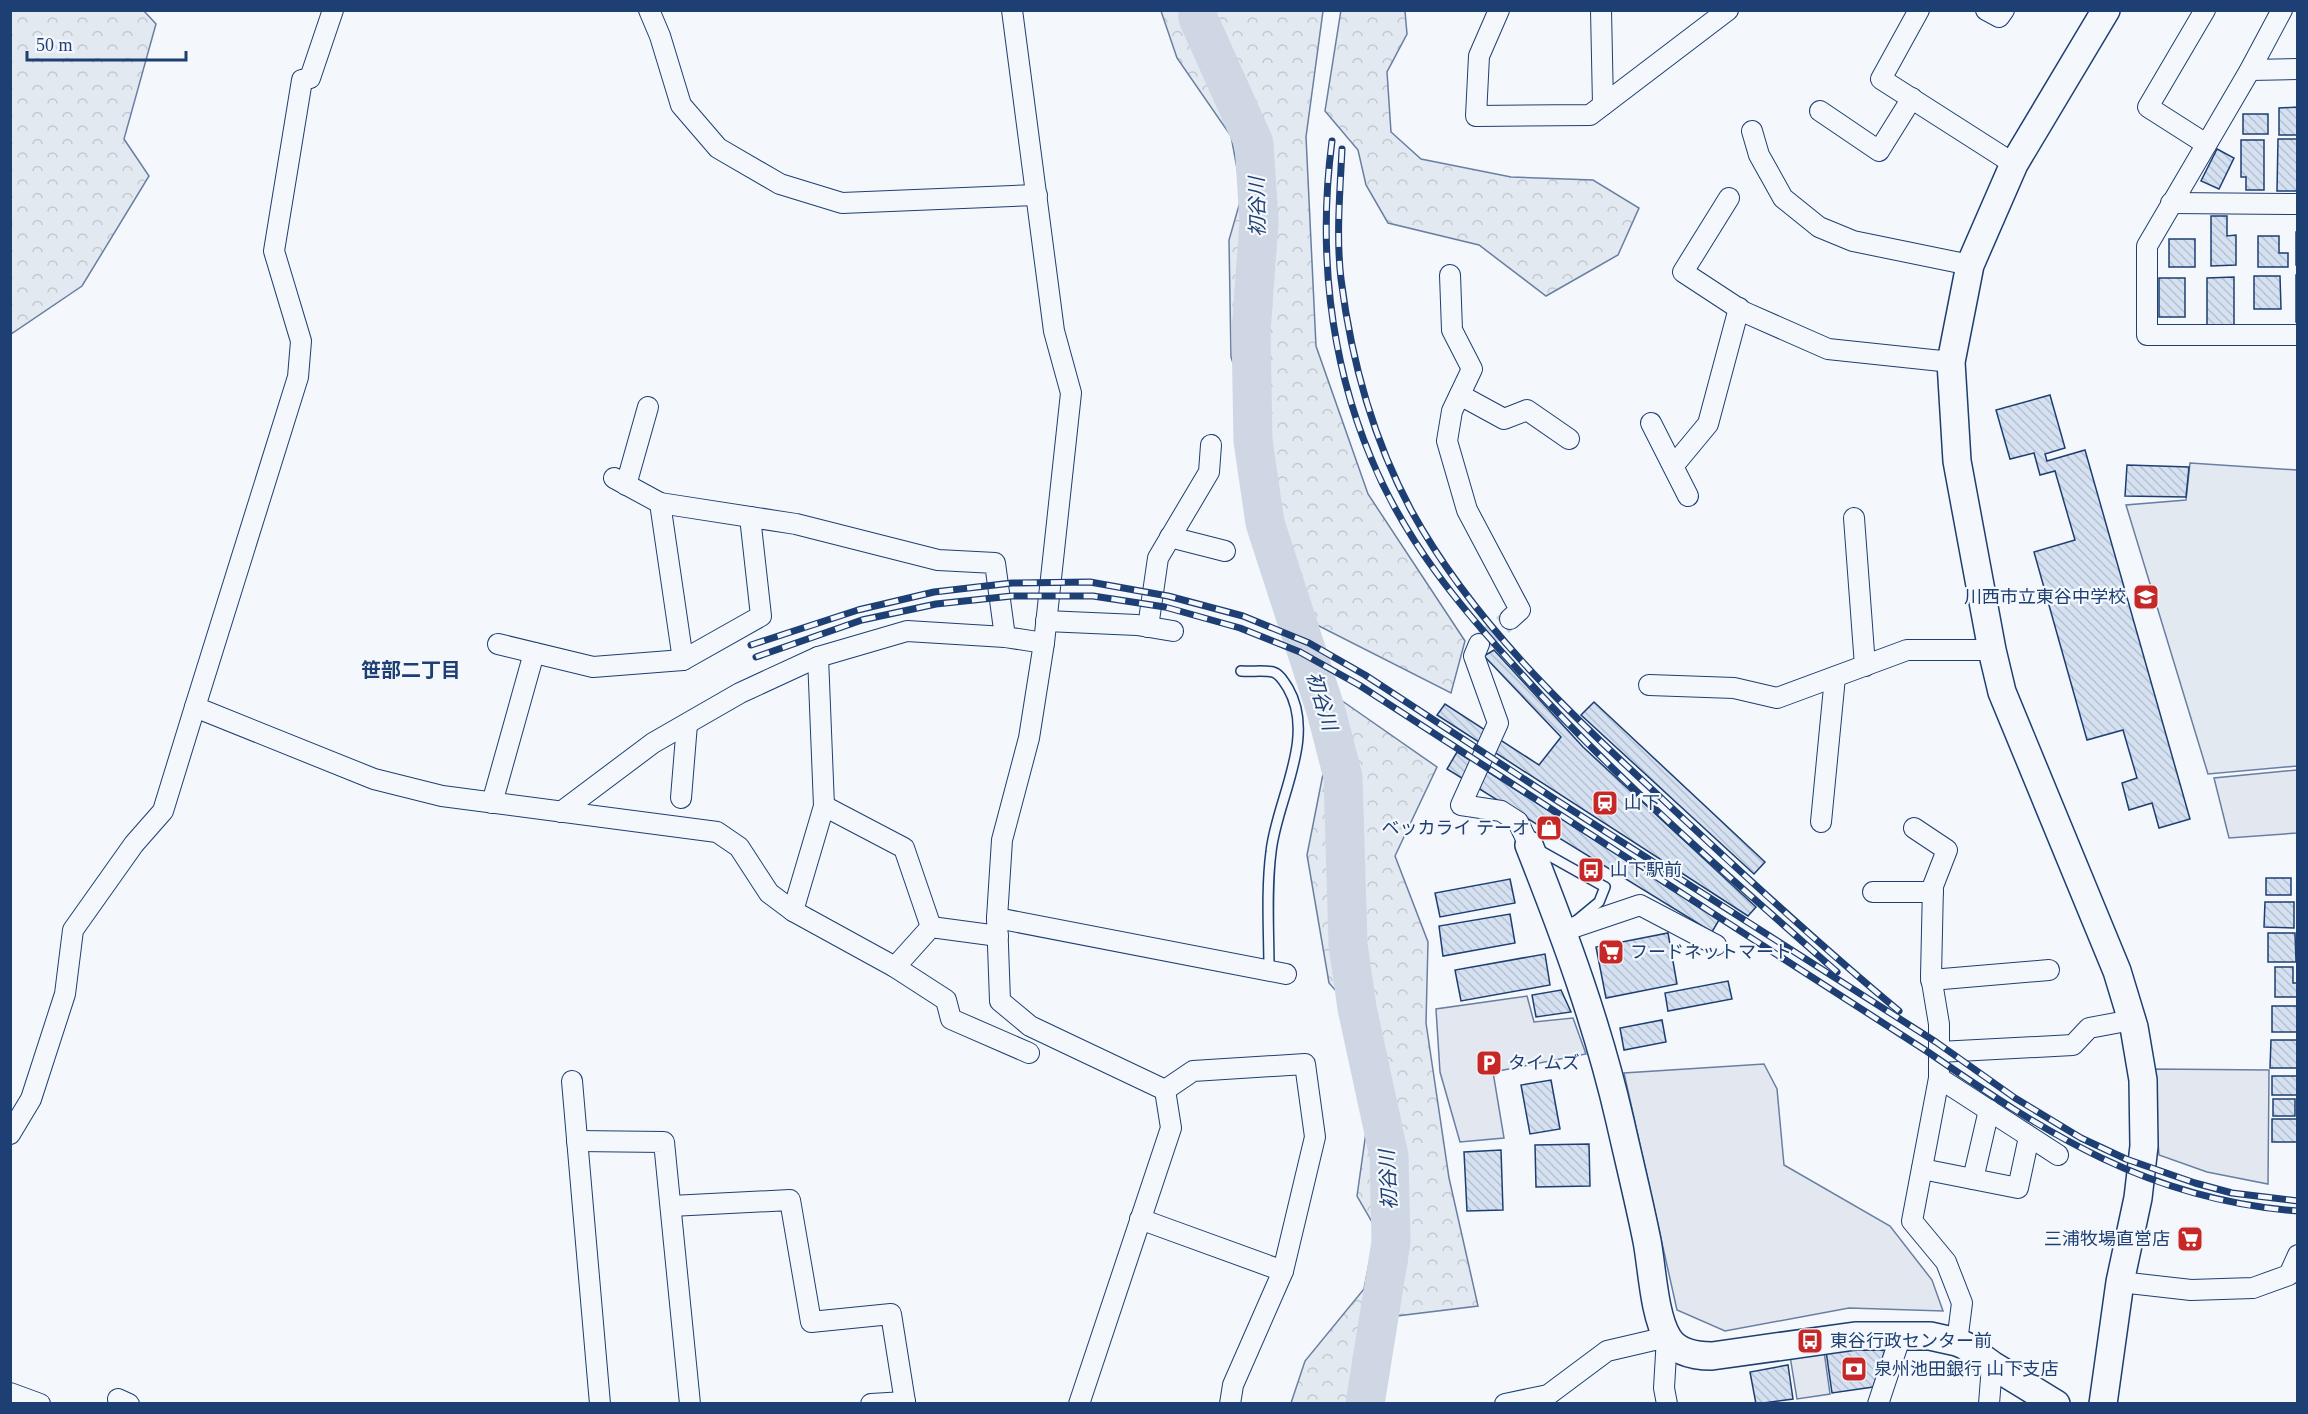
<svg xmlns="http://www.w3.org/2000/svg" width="2308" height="1414" viewBox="0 0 2308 1414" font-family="'Times New Roman','Noto Sans JP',serif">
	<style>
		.grass { fill: #e3e9f0; stroke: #687fa3; stroke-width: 1.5 }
		.forest { fill: url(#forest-crowns); stroke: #687fa3; stroke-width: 1.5 }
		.parking { fill: #e3e8f0; stroke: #687fa3; stroke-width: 1.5 }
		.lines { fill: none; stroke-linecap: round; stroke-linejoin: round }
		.river { stroke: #cfd7e4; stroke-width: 39 }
		.building { fill: url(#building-back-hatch); stroke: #1d3f73; stroke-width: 1.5 }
		.street-tunnel { stroke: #c9d2e0; stroke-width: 20; stroke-dasharray: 20 10; stroke-linecap: butt }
		.lane-casing { stroke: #1d3f73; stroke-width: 12 }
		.street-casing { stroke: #1d3f73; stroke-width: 22 }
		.secondary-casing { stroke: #1d3f73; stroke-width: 30 }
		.lane { stroke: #f4f7fb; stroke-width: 9 }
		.street { stroke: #f4f7fb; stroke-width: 20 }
		.secondary { stroke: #f4f7fb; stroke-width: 27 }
		.rail-casing { stroke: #1d3f73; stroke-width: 7 }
		.rail { stroke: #f4f7fb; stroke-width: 4.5; stroke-dasharray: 14; stroke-linecap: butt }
		.labels { text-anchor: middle; stroke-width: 4.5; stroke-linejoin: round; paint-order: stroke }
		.poi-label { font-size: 18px; fill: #1d3f73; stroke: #f4f7fb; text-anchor: start }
		.water-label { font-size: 20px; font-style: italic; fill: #1d3f73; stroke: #f4f7fb }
		.neighbourhood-label { font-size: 20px; font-weight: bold; fill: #1d3f73; stroke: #f4f7fb }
	</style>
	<defs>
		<pattern id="forest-crowns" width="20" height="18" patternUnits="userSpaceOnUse" patternTransform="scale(1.5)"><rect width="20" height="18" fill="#e3e9f0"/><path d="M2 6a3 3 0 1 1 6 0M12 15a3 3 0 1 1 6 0" fill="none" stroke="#c2c9d1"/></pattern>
		<pattern id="building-back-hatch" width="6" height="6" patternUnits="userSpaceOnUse" patternTransform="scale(1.5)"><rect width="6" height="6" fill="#d5e0f0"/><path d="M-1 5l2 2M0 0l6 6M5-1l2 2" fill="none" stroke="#b6c1d1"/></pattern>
	</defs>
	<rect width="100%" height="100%" fill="#f4f7fb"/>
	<path class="grass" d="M2190,463L2297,470V766L2208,774L2126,505L2186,500Z"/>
	<g class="forest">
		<path d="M11,10L144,11L156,24L124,139L149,176L82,286L11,334Z"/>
		<path d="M1341,10L1405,11L1407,34L1387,72L1391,132L1421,159L1511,177L1593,180L1639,208L1618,255L1546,296L1479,245L1388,223L1366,185L1358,150L1325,111Z"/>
		<path d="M1161,11H1323L1306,137L1316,346L1368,494L1465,641L1451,693L1311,622L1278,505L1231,357L1229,240L1242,195L1231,136L1177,58Z"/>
		<path d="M1338,698L1437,767L1395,856L1428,942L1426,1023L1449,1178L1478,1306L1397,1316L1377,1398L1370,1403H1291L1305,1361L1364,1289L1376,1229L1357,1196L1379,1040L1329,983L1307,855Z"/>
	</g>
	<g class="parking">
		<path d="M2297,770V833L2229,838L2214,778Z"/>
		<path d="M1527,996L1534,1022L1573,1018L1586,1054L1493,1072L1504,1138L1460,1142L1440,1072L1436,1009Z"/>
		<path d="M1764,1064L1777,1089L1784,1165L1890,1226L1932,1280L1943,1311L1849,1308L1725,1331L1677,1310L1624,1073Z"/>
		<path d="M2152,1069L2269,1070L2268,1184L2207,1172L2159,1155Z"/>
		<path d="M1824,1351L1830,1394L1797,1399L1790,1356Z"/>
	</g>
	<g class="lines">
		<path class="river" d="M1198,10V18L1254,143L1259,222L1251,332L1253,441L1265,523L1326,711L1343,777L1348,944L1357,1008L1389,1156L1391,1242L1365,1404"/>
	</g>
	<g class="building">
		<path d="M2298,107V135H2279V108Z"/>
		<rect x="2243" y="114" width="25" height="20"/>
		<path d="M2278,139H2298V191H2277Z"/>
		<path d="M2241,140H2264V190H2246V177H2241Z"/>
		<path d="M2217,149L2234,158L2219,189L2201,181Z"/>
		<path d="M2211,216H2227V236L2236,235V265L2211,266Z"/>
		<rect x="2296" y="232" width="2" height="33"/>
		<path d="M2258,236H2279V253H2288V267H2258Z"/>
		<rect x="2169" y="239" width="26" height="28"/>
		<rect x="2296" y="275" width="2" height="47"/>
		<path d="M2254,276H2280L2281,309H2254Z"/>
		<path d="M2234,277V325H2207V278Z"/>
		<rect x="2159" y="278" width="26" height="39"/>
		<path d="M2050,395L2065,448L2045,454L2047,461L2085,450L2190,819L2159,828L2152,803L2129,810L2122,783L2137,778L2123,730L2087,740L2034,552L2075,540L2055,471L2040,475L2034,453L2010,459L1996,410Z"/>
		<path d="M2127,465L2189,467L2186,497L2125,496Z"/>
		<path d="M1494,650L1583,747L1756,907L1748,916L1437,715L1445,704L1539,765L1561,737L1484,656Z"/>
		<path d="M1594,702L1765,862L1754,874L1581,715Z"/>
		<path d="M1457,752L1719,920L1712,932L1447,769Z"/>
		<rect x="2266" y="878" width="25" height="17"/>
		<path d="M1510,879L1515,903L1440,917L1435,893Z"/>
		<path d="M2265,902H2294V928L2264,927Z"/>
		<path d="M1510,914L1515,943L1443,956L1439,926Z"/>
		<path d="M1668,933L1677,984L1606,998L1596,947Z"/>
		<path d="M2268,933H2295L2296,962H2268Z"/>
		<path d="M1545,954L1550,985L1461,1001L1455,970Z"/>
		<path d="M2275,967H2293V983H2298V997H2275Z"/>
		<path d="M1728,981L1732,999L1668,1011L1665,993Z"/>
		<path d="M1561,990L1571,1012L1536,1017L1532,995Z"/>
		<rect x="2272" y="1006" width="26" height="26"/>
		<path d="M1662,1020L1666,1042L1624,1050L1620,1028Z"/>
		<path d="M2271,1040H2298V1068H2270Z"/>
		<rect x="2272" y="1076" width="26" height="19"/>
		<path d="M1551,1080L1560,1129L1530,1134L1521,1085Z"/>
		<rect x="2273" y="1099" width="22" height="17"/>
		<rect x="2272" y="1119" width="26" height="23"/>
		<path d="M1589,1144L1590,1186L1536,1187L1535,1145Z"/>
		<path d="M1501,1150L1503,1210L1467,1211L1464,1152Z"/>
		<path d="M1887,1344L1873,1387L1832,1393L1826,1351Z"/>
		<path d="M1788,1365L1793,1399L1756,1404L1750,1372Z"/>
	</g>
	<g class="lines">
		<path class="street-tunnel" d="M1479,644L1510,619"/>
		<g class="lane-casing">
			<g id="lane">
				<path d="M1241,671C1251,672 1263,670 1273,672C1280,674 1284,682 1288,688C1317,738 1276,801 1271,852C1266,891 1269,932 1269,971"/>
				<path d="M1539,850L1605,887L1599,902L1576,921"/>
			</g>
		</g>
		<g class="street-casing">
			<g id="street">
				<path d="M333,10L310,78L302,80L274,251L301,341L298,377L195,707L374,779L442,796L717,832L739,847L769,893L793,911"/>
				<path d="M649,10L660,36L681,105L718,148L780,184L842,203L1037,195"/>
				<path d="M1012,10L1054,331L1071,393L1044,643L1029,738L1002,840L997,918L1000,1001L1030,1026L1165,1090"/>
				<path d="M1499,10L1479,56L1476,116L1590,115L1728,10"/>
				<path d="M1601,10L1603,105"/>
				<path d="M1919,10L1881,79L2014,164"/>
				<path d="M1986,10L1999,17L2004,10"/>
				<path d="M2205,10L2148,107L2206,144"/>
				<path d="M2282,10L2250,70L2147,246V335H2298"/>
				<path d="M2250,70L2298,69"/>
				<path d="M1820,111L1879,151L1912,98"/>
				<path d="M1752,131L1759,155L1783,198L1819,227L1853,241L1970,265"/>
				<path d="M1729,198L1683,272L1744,312L1828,349L1951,362"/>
				<path d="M2171,203L2298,204"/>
				<path d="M1450,275L1452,330L1472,369L1452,411L1447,441L1467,510L1520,610L1510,619"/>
				<path d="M1460,395L1504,419L1527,410L1569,439"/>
				<path d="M1651,423L1688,496"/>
				<path d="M1674,465L1708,424L1739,308"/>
				<path d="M614,478L660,503L683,660"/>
				<path d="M626,485L648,407"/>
				<path d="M660,503L796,524L938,560L995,563L1005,637L1044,643"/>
				<path d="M1854,518L1865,666"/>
				<path d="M1170,537L1225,551"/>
				<path d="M1046,621L1137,625L1173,631"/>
				<path d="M1148,627L1158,558L1209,472L1211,445"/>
				<path d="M498,644L593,667L683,660L761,616L750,517"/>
				<path d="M1479,644L1474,656L1498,723L1461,805L1501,811L1518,822L1529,845"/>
				<path d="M1649,685L1734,688L1777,698L1907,650H1992"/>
				<path d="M681,798L687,724"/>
				<path d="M492,803L534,653"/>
				<path d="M824,806L904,848L931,927"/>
				<path d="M561,812L653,743L740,693L818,657"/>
				<path d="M1821,822L1835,677"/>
				<path d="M1914,828L1947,850L1933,886L1931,976L1939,1024V1078L1912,1221L1946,1262L1962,1303L1957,1342"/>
				<path d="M1873,892H1933"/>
				<path d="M997,918L1286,974"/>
				<path d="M1563,931L1640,905L1716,945"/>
				<path d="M998,936L931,927L895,967L793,911L824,806L818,657L907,631L1005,637"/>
				<path d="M895,967L946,1000L951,1019L1029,1053"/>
				<path d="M1931,980L2049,970"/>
				<path d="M1939,1052L2073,1045L2089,1028L2132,1020"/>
				<path d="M1939,1078L2058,1155"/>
				<path d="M572,1081L600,1404"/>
				<path d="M10,1134L31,1099L65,994L73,930L134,844L163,811L195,707"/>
				<path d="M577,1141L664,1142L690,1404"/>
				<path d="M1922,1169L2018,1188L2029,1137"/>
				<path d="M1973,1179L1989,1110"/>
				<path d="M671,1206L790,1200L811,1322L891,1314L905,1402"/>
				<path d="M1140,1219L1283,1271"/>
				<path d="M2120,1282L2191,1290L2253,1288L2289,1275L2298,1255"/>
				<path d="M10,1393L40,1404"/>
				<path d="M118,1399L129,1404"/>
				<path d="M871,1404L905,1402V1404"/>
				<path d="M1079,1404L1171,1128L1165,1090L1193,1071L1305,1064L1315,1137L1283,1271L1233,1385L1230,1404"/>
				<path d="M1505,1404L1548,1395L1607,1351L1667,1337L1664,1388L1667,1404"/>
				<path d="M1878,1404L1901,1335"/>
				<path d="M1989,1404L1992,1365"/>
			</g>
		</g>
		<g class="secondary-casing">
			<g id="secondary">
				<path d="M1529,845C1565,936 1598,1025 1620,1121C1629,1161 1639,1201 1647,1241C1652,1267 1654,1316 1668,1338C1677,1353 1696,1356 1712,1356L1855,1336H1930L1957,1342L1966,1346L1992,1365L2056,1404"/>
				<path d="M2103,1404L2120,1282L2138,1198L2144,1146L2143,1080L2134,1027L2117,971L2002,692L1992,650L1957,461L1951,362L1970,265L2014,164L2106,10"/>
			</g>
		</g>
		<use href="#lane" class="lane"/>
		<use href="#street" class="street"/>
		<use href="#secondary" class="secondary"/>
		<g class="rail-casing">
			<g id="rail">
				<path d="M1332,141C1318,248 1329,358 1371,458C1405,541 1460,607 1520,672C1617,780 1728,876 1837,972"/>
				<path d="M1342,149C1340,192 1336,236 1341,279C1351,359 1373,439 1411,510C1472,621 1566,710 1658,795C1737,869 1816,942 1899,1011"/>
				<path d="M751,645L858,610L934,592L1012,583L1090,582L1168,596L1243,616L1309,643L1365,675L1556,800L1936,1042L2015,1098L2081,1138L2126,1159L2195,1183L2232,1193L2298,1201"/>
				<path d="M756,657L862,620L936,604L1012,596H1093L1165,607L1240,628L1300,652L1359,685L1928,1052C2047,1134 2149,1200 2298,1211"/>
			</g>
		</g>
		<use href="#rail" class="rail"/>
	</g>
	<defs>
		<g id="school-square" transform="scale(1.35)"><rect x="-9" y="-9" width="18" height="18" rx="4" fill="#c62828" stroke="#f4f7fb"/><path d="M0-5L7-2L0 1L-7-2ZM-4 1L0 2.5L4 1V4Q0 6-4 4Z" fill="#fff"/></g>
		<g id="station-square" transform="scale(1.35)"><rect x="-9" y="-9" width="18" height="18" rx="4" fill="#c62828" stroke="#f4f7fb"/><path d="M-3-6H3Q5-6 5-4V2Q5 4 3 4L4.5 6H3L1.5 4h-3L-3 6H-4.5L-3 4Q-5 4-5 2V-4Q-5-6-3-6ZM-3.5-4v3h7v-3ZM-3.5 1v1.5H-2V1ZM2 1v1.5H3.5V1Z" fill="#fff"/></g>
		<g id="shop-square" transform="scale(1.35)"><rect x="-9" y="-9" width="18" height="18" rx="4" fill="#c62828" stroke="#f4f7fb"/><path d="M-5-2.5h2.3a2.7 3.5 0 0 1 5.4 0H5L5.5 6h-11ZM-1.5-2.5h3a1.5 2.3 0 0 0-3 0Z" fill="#fff"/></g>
		<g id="bus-square" transform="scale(1.35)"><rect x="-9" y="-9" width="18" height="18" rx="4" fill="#c62828" stroke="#f4f7fb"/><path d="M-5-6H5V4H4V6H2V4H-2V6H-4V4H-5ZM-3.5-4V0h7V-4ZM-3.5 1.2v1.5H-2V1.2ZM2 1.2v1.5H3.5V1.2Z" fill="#fff"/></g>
		<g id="supermarket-square" transform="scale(1.35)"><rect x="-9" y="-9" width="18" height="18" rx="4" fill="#c62828" stroke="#f4f7fb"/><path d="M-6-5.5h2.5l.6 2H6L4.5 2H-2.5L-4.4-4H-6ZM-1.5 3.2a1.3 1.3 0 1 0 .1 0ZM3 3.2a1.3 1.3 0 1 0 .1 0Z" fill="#fff"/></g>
		<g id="parking-square" transform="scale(1.35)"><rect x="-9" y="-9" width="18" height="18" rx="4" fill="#c62828" stroke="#f4f7fb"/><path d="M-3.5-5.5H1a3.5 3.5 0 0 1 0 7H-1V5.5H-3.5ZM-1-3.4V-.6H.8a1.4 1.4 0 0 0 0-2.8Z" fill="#fff"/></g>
		<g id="bank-square" transform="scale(1.35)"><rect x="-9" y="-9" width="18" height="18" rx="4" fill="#c62828" stroke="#f4f7fb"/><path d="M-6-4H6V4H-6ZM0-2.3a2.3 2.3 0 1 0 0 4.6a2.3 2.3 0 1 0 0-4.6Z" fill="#fff"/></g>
	</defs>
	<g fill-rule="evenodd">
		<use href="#school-square" x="2146" y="597"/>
		<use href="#station-square" x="1605" y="803"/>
		<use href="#shop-square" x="1549" y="828"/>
		<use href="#bus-square" x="1591" y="870"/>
		<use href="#supermarket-square" x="1611" y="952"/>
		<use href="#parking-square" x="1489" y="1063"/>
		<use href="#supermarket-square" x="2190" y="1239"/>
		<use href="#bus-square" x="1810" y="1341"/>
		<use href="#bank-square" x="1854" y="1369"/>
	</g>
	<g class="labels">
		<g class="poi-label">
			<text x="2126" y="603" text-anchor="end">川西市立東谷中学校</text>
			<text x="1624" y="809">山下</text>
			<text x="1530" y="834" text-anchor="end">ベッカライ テーオ</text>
			<text x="1610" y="876">山下駅前</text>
			<text x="1630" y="958">フードネットマート</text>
			<text x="1508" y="1069">タイムズ</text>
			<text x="2170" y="1245" text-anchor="end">三浦牧場直営店</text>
			<text x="1830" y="1347">東谷行政センター前</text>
			<text x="1874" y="1375">泉州池田銀行 山下支店</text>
		</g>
		<g class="water-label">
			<text transform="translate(1257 207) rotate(-91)" y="7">初谷川</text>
			<text transform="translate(1322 701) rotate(73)" y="7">初谷川</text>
			<text transform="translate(1388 1180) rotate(-93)" y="7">初谷川</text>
		</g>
		<g class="neighbourhood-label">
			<text x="411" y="677">笹部二丁目</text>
		</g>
	</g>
	<rect width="2308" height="1414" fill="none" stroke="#1d3f73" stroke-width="24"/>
	<path d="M27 51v9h159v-9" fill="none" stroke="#1d3f73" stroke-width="3"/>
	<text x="36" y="51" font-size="18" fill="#1d3f73" stroke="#f4f7fb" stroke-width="4.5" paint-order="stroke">50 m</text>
</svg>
